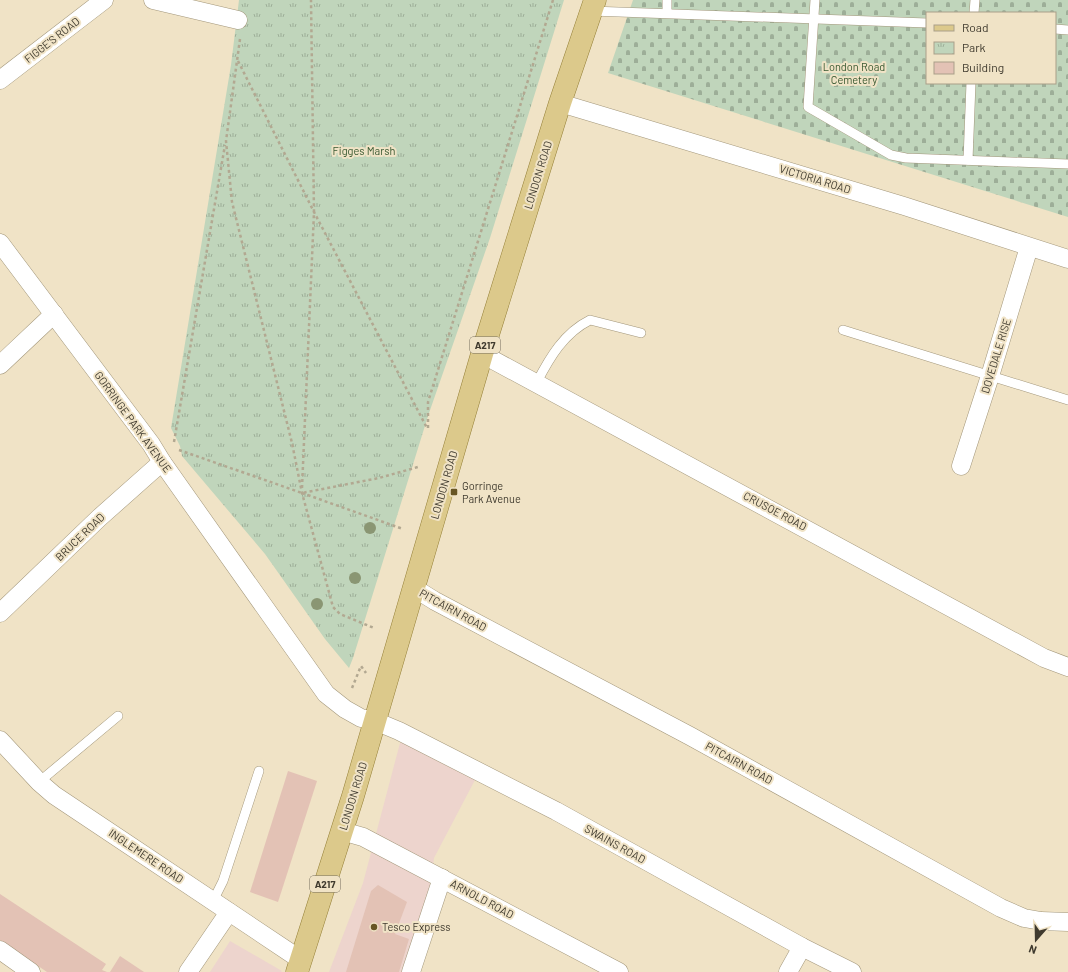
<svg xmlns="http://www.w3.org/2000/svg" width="1068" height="972" viewBox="0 0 1068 972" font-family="Barlow,sans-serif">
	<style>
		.commercial { fill: #edd4cd }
		.cemetery { fill: url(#cemetery-stones); fill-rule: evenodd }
		.park { fill: url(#park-tufts) }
		.building { fill: #e3c2b5 }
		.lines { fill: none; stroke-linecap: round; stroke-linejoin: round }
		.service-casing { stroke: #a3977b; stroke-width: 10 }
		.minor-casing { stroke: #a3977b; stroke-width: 19 }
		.primary-casing { stroke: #958038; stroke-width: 23 }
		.path { stroke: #b2a891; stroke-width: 2.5; stroke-dasharray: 3 3; stroke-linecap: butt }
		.service { stroke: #fff; stroke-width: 9 }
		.minor { stroke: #fff; stroke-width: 18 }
		.primary { stroke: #dcc98b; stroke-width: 22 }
		.tree { fill: #8a9673 }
		.poi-dot { fill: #685624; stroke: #f0e3c6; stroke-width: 1.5 }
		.labels { text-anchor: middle; stroke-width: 4; stroke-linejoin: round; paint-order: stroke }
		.shield { fill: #f0e3c6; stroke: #746d5c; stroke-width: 1 }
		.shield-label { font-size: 10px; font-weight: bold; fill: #3f3a2e }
		.street-label { font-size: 11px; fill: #3f3a2e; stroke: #f0e3c6 }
		.park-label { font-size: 11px; fill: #36572f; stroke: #f0e3c6 }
		.poi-label { font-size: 11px; fill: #3f3a2e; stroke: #f0e3c6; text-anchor: start }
	</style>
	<defs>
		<pattern id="cemetery-stones" width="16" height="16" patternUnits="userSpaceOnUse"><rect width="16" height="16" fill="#c0d5bb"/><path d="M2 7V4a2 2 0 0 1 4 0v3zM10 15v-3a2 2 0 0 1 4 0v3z" fill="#9dae98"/></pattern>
		<pattern id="park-tufts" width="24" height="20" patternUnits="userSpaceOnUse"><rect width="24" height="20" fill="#c0d5bb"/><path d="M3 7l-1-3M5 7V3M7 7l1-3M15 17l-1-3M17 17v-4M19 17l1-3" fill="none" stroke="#9dae98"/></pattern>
	</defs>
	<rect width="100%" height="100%" fill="#f0e3c6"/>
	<g class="commercial">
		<path d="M407,742L476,778L434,858L430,888L403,972H329L363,883L400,743Z"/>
		<path d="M230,941L282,971L281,972H210Z"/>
	</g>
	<path class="cemetery" d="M633,0H1068V217L608,73ZM927,13H1055V83H927Z"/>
	<path class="park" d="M239,0H564L490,238L428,416L353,658L349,668L325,639L265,554L182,456L180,446L171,428L231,65Z"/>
	<g class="building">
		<path d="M288,771L317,781L278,902L250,892Z"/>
		<path d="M378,885L407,902L395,934L409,939L399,972H346L371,891Z"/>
		<path d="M0,894L106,964L102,970L107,972H47L0,940Z"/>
		<path d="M120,956L144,972H110Z"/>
	</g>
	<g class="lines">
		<g class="service-casing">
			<g id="service">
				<path d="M815,0L808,107L891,155L906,158L1068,164"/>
				<path d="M591,11L927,23"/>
				<path d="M667,13V0"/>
				<path d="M974,13L975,0"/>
				<path d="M1055,29L1068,30"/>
				<path d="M968,160L971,83"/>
				<path d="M843,330L1068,400"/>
				<path d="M537,382C550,357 564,333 590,320L641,333"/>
				<path d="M39,782L118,716"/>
				<path d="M213,901L223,881L259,771"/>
			</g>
		</g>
		<g class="minor-casing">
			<g id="minor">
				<path d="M153,0L238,20"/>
				<path d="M0,80L104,0"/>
				<path d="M560,103L904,206L1068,259"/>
				<path d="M0,243L151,444L162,462L326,694L345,709L361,718L375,721L399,731L556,811L802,947L852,972"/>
				<path d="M482,354L1044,658L1068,667"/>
				<path d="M0,365L54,314"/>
				<path d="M961,466L990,376L1029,247"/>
				<path d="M414,588L435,601L690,736L1001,908L1024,918L1041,921L1068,922"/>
				<path d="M0,613L99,518L162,462"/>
				<path d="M0,740L39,782L54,795L301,960"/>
				<path d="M342,831L363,837L619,972"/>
				<path d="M0,950L31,972"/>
				<path d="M188,972L229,912"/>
				<path d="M411,972L442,878"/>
				<path d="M788,972L802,947"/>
			</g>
		</g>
		<g class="primary-casing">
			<path id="primary" d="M297,972L353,796L482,354L560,103L595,0"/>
		</g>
		<g class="path">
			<path d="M240,39L226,141L232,202L292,443L302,493L333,607L340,614L374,628"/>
			<path d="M238,61L314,212L427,428"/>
			<path d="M428,428V402L553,0"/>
			<path d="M174,442L225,145"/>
			<path d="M179,450L302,493L379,478L418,467"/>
			<path d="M302,488L314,212L311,0"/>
			<path d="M302,493L403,529"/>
			<path d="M352,688L361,666L366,673"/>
		</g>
		<use href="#service" class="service"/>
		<use href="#minor" class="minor"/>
		<use href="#primary" class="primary"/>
	</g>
	<g class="tree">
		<circle cx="370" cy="528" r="6"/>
		<circle cx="355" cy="578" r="6"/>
		<circle cx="317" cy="604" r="6"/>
	</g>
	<g class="poi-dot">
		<rect x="450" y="488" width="8" height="8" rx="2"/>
		<circle cx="374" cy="927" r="4"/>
	</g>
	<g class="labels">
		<g class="shield">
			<rect x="470" y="337" width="30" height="16" rx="3"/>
			<rect x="310" y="876" width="30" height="16" rx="3"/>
		</g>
		<g class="shield-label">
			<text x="485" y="349">A217</text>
			<text x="325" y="888">A217</text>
		</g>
		<g class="street-label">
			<text transform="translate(52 40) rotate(-38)" y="4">FIGGE'S ROAD</text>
			<text transform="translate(538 175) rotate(-73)" y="4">LONDON ROAD</text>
			<text transform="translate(815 179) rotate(17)" y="4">VICTORIA ROAD</text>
			<text transform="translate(996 356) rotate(-73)" y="4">DOVEDALE RISE</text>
			<text transform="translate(133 422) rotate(54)" y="4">GORRINGE PARK AVENUE</text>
			<text transform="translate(444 485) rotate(-74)" y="4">LONDON ROAD</text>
			<text transform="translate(775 511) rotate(28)" y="4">CRUSOE ROAD</text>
			<text transform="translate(80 537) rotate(-44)" y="4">BRUCE ROAD</text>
			<text transform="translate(453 610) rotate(29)" y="4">PITCAIRN ROAD</text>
			<text transform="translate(739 763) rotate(29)" y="4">PITCAIRN ROAD</text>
			<text transform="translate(353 796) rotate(-73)" y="4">LONDON ROAD</text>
			<text transform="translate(615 844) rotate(29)" y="4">SWAINS ROAD</text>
			<text transform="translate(146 856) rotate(34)" y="4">INGLEMERE ROAD</text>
			<text transform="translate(482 899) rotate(28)" y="4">ARNOLD ROAD</text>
		</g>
		<g class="park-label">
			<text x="854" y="71">London Road<tspan x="854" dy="13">Cemetery</tspan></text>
			<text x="364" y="155">Figges Marsh</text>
		</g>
		<g class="poi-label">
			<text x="462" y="490">Gorringe<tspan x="462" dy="13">Park Avenue</tspan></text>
			<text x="382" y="931">Tesco Express</text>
		</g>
	</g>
	<rect x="926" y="12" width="130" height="72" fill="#f0e3c6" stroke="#a99f89"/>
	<rect x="934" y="25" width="20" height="6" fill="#dcc98b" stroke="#a99f89"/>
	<text x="962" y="32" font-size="12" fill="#3f3a2e">Road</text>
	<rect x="934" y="42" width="20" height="12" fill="url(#park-tufts)" stroke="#a99f89"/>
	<text x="962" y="52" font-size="12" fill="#3f3a2e">Park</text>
	<rect x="934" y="62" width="20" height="12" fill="#e3c2b5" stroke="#a99f89"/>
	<text x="962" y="72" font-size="12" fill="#3f3a2e">Building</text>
	<g transform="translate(1036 940) rotate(200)" stroke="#f0e3c6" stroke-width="3" paint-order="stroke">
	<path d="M0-3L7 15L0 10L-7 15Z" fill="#3f3a2e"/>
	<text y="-6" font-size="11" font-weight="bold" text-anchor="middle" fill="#3f3a2e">N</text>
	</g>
</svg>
